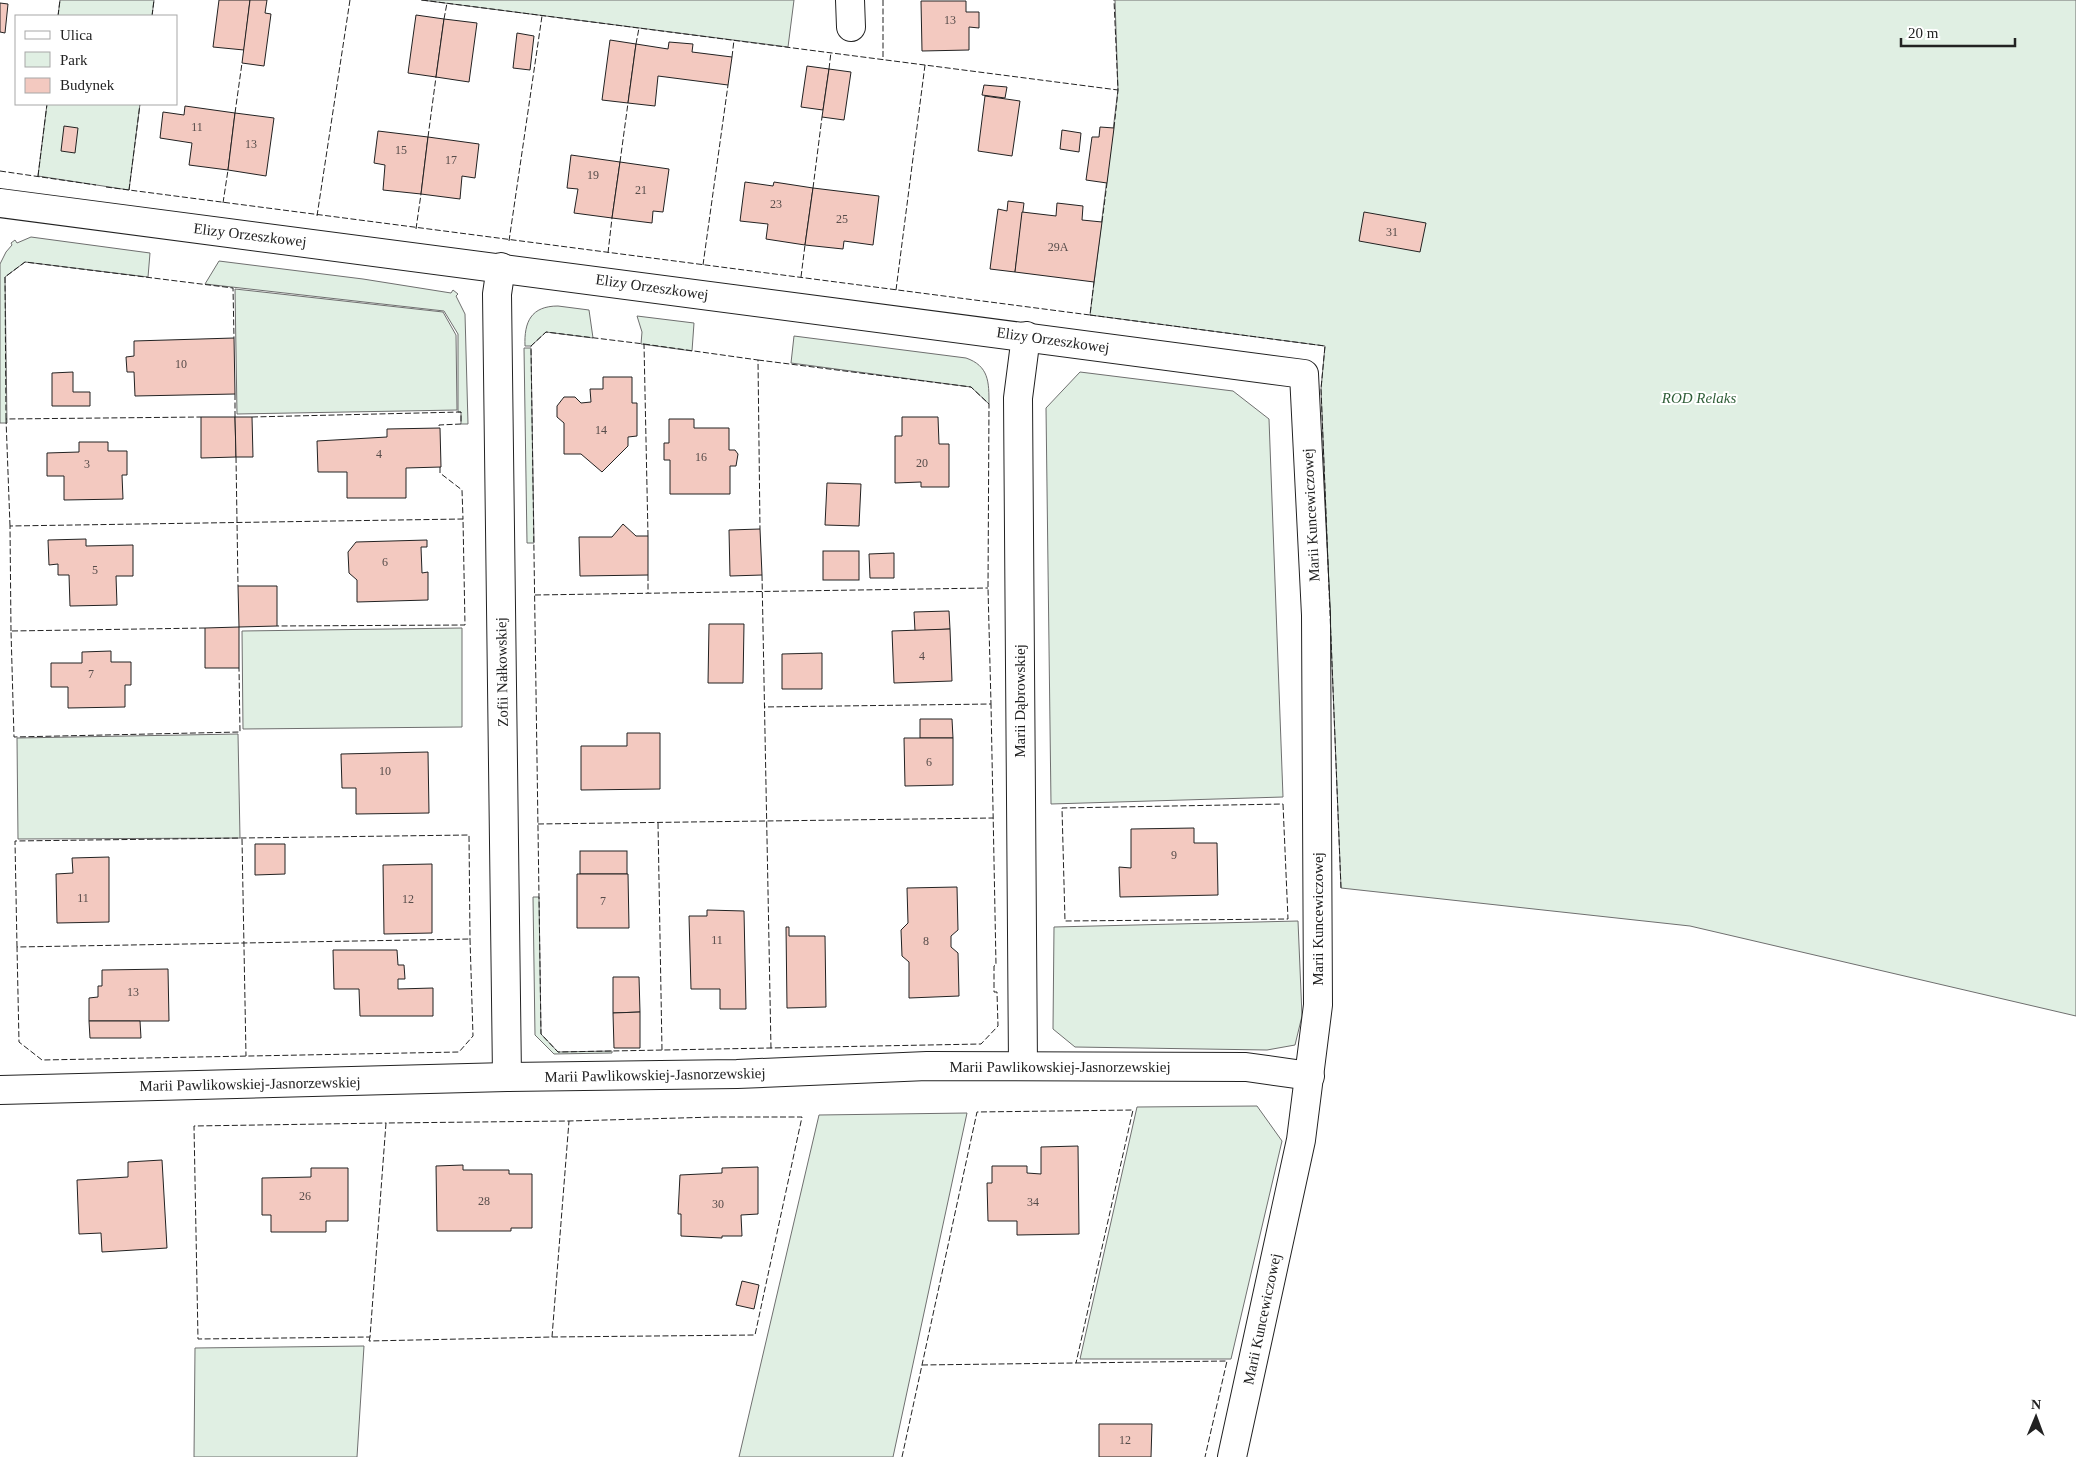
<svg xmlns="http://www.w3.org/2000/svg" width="2076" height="1457" viewBox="0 0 2076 1457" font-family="'Times New Roman',serif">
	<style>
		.green { fill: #e0efe3; stroke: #6f6f6f }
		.building { fill: #f3c9c0; stroke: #222 }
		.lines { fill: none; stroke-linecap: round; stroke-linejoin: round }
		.street-casing { stroke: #222; stroke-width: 30 }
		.street { stroke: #fff; stroke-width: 28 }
		.fence { stroke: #222; stroke-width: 1; stroke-dasharray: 6 2.5; stroke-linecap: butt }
		.labels { text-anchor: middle; stroke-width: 4; stroke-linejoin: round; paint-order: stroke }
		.number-label { font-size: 12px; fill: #564c4a }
		.street-label { font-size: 15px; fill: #222; stroke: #fff }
		.park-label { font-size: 15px; font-style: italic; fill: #2f5e38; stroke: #fff }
	</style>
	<rect width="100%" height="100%" fill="#fff"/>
	<g class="green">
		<path d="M60,0H154L152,16H58Z"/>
		<path d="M421,0H794L788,47Z"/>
		<path d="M1115,0H2076V1016L1690,926L1341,888L1321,389L1325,346L1090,315L1118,90Z"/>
		<path d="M47,104H140L129,190L38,176Z"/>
		<path d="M31,237L150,253L148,277L25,262L5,277L7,423H0V264L6,252L12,245L11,243L15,240L17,243Z"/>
		<path d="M219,261L363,279L451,293L453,290L458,294L456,296L465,314L468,424H461V412H458V334L444,311L205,284Z"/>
		<path d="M235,289L443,312L456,335L457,410L237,414Z"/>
		<path d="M558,306L589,310L593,338L546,332L531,346H525C524,322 531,306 558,306Z"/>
		<path d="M637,316L694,323L692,351L641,344L642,332Z"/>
		<path d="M794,336L966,358C989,366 989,382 989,404L971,387L791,363Z"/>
		<path d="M524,348H531L534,543H527Z"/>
		<path d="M1080,372L1233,391L1269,419L1283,797L1051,804L1046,408Z"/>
		<path d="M462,628V727L243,729L242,631Z"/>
		<path d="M238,734L240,838L18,839L17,738Z"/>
		<path d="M533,897H539L541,1034L558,1052L612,1051V1053L554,1054L535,1035Z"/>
		<path d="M1298,921L1302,1016L1295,1045L1267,1050L1075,1047L1053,1029L1054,927Z"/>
		<path d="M1257,1106L1282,1141L1231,1359H1080L1137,1107Z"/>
		<path d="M967,1113L893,1457H739L819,1115Z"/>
		<path d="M364,1346L357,1457H194L195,1348Z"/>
	</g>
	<g class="building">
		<path d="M219,0H250L244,50L213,47Z"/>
		<path d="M250,0H267L265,13L271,14L264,66L242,63Z"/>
		<path d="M921,1H966V12H979V28L969,27V50L922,51Z"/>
		<path d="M0,3L8,4L5,33L0,32Z"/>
		<path d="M416,15L444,19L436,77L408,73Z"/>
		<path d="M444,19L477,23L469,82L436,77Z"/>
		<path d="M517,33L534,36L530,70L513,68Z"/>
		<path d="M610,40L636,44L628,103L602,100Z"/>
		<path d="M669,42L693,44L692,52L732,57L728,85L658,76L655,106L628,103L636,44L668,49Z"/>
		<path d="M807,66L829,69L823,110L801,107Z"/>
		<path d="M829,69L851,72L844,120L822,117Z"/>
		<path d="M984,85L1007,87L1005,98L982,95Z"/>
		<path d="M985,96L1020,101L1012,156L978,151Z"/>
		<path d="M185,106L235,113L228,170L189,165L192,143L160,138L163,112L184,115Z"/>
		<path d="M235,113L274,118L266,176L228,170Z"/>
		<path d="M64,126L78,128L75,153L61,151Z"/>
		<path d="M1100,127L1114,128L1107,183L1086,180L1092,137H1099Z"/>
		<path d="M1062,130L1081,133L1079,152L1060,149Z"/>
		<path d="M378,131L428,137L421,194L383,190L385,165L374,163Z"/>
		<path d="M428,137L479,144L475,178L462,176L460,199L421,194Z"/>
		<path d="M571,155L620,162L612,218L574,213L578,189L567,188Z"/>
		<path d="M620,162L669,169L663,212L653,211L652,223L612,218Z"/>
		<path d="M745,182L773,186L774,182L813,188L805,245L766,239L768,224L740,221Z"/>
		<path d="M813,188L879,196L873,245L844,241L843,249L805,245Z"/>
		<path d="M1008,201L1024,203L1015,272L990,269L998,209L1007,211Z"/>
		<path d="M1057,203L1083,206L1082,220L1102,222L1094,282L1015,272L1022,212L1056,216Z"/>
		<path d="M1364,212L1426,223L1420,252L1359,241Z"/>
		<path d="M234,338L235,394L135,396L134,372H127L126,357L134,356V341Z"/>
		<path d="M73,372V392H90V406H52V373Z"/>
		<path d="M603,377H632V403H637V436L628,437V446L602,472L581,454H564V423L557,417V406L564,397H575L581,403L591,402L590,389H603Z"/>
		<path d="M201,417H235L236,457L201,458Z"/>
		<path d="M235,417H252L253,457H236Z"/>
		<path d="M902,417H938L939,444H949V487H921V482L895,483V436H902Z"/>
		<path d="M669,419H694V428H729V450H735L738,454L736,466H730V494H670V460H664V443H669Z"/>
		<path d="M440,428L441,467L406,468V498H347V472H318L317,441L387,437V429Z"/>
		<path d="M79,442H108V451H127V475H122L123,499L64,500V476H47V453L79,452Z"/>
		<path d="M827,483L861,484L859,526L825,525Z"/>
		<path d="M623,524L636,536H648V575L580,576L579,537H612Z"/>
		<path d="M760,529L762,575L730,576L729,530Z"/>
		<path d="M86,539V546L133,545V576H116L117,605L70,606L69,575H58V564L49,565L48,540Z"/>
		<path d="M427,540V547H421L422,573L428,572V600L357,602V580L349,573L348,552L356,542Z"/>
		<rect x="823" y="551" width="36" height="29"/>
		<path d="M894,553V578H870L869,554Z"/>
		<path d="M238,586H277V626L239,627Z"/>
		<path d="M949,611L950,629L915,631L914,612Z"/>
		<path d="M709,624H744L743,683H708Z"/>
		<path d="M239,627V668H205V628Z"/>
		<path d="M950,629L952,681L894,683L892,631Z"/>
		<path d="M111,651V662H131V685H125V707L68,708V687H51V663H82V652Z"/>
		<path d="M822,653V689H782V654Z"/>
		<path d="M920,719H952L953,738H920Z"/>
		<path d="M627,733H660V789L581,790V746H627Z"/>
		<path d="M904,738H953V785L905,786Z"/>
		<path d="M428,752L429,813L356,814V788H342L341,754Z"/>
		<path d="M1194,828V843H1217L1218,895L1120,897L1119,867L1131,868V829Z"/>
		<path d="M255,844H285V874L255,875Z"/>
		<rect x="580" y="851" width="47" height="23"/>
		<path d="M109,857V922L57,923L56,874L73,873L72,858Z"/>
		<path d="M432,864V933L384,934L383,865Z"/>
		<path d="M577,874H628L629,928H577Z"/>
		<path d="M957,887L958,930L951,936V947L958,953L959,996L909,998V962L902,956L901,930L908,923L907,888Z"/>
		<path d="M707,910L744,911L746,1009H720V989H691L689,916H707Z"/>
		<path d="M786,927H789V936H825L826,1007L787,1008Z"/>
		<path d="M333,950H397L398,965H404L405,979H398V989L433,988V1016H360L359,989H334Z"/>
		<path d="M168,969L169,1021H89V998L98,997V986H102V970Z"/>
		<path d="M613,977H639L640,1012L613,1013Z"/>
		<path d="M640,1012V1048H614L613,1013Z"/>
		<path d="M89,1021H140L141,1038H90Z"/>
		<path d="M1078,1146L1079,1234L1017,1235V1221H988L987,1183H992V1166H1027V1173L1041,1174V1147Z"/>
		<path d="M162,1160L167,1248L102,1252L101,1233L79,1234L77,1180L128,1177V1162Z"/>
		<path d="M463,1165V1170H509V1174H532V1228H511V1231H437L436,1166Z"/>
		<path d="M758,1167V1214L741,1215L742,1236H722V1238L681,1236V1214H678L680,1175L722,1173V1168Z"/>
		<path d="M311,1168H348V1221H326V1232H271V1215H262V1178L311,1177Z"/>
		<path d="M742,1281L759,1285L754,1309L736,1305Z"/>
		<path d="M1099,1424H1152L1151,1457H1099Z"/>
	</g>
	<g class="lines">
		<g class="street-casing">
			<g id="street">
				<path d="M850,0L851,27"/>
				<path d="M0,203L1304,374L1316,615L1318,1005L1301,1140L1232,1457"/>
				<path d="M501,267L497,294L507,1077"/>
				<path d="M1023,1066L1018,398L1026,336"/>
				<path d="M0,1090L507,1077L737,1074L927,1066L1246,1067L1310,1076"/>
			</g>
		</g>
		<use href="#street" class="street"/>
		<g class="fence">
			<path d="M422,0L1118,90"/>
			<path d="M883,0V60"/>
			<path d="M58,16L60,0"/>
			<path d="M152,16L154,0"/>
			<path d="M444,19L447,3"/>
			<path d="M636,44L639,28"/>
			<path d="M732,57L734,40"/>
			<path d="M829,69L831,52"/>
			<path d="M235,113L242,63"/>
			<path d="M1114,128L1118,90L1114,0"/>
			<path d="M428,137L436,77"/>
			<path d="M620,162L628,103"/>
			<path d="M0,171L96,185"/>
			<path d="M38,176L47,104"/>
			<path d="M106,187L1090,315L1094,282"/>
			<path d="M813,188L822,117"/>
			<path d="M129,190L140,104"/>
			<path d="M223,203L228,170"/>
			<path d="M317,216L350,0"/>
			<path d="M1102,222L1107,183"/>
			<path d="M416,229L421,194"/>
			<path d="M509,241L542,16"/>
			<path d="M608,253L612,218"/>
			<path d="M703,265L728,85"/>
			<path d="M801,277L805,245"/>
			<path d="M896,290L925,65"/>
			<path d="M1090,315L1325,346L1321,389L1341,888"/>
			<path d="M644,344L758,360L760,529"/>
			<path d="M758,360L971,387L989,404L988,588L991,704L764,707"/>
			<path d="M235,394V417"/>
			<path d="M252,417L461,412V424L439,425V428"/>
			<path d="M6,419L5,277L25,262L233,288L234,338"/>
			<path d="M236,457L238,586"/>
			<path d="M440,467V473L462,490L463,519"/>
			<path d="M10,526L6,419L201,417"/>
			<path d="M648,536L644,344L546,332L531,346V348L541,1034L558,1052L981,1044L998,1026L997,992H994V966L996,965L991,704"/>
			<path d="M648,575V593"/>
			<path d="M762,575L771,1049"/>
			<path d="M535,595L988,588"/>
			<path d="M205,628L11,631L14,737L240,732L239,668"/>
			<path d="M11,631L10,526L463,519L465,625L277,626"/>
			<path d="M1283,804L1288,919L1065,921L1062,808Z"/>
			<path d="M658,823L662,1050"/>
			<path d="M538,824L993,818"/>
			<path d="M242,839L246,1056"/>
			<path d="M470,939L473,1036L459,1052L42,1060L19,1042L17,947Z"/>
			<path d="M17,947L15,841L469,835L470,939"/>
			<path d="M386,1123L370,1337L198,1339L194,1126Z"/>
			<path d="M370,1337L369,1341L552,1337L569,1121L386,1123"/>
			<path d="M552,1337L755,1335L802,1117H716L569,1121"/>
			<path d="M922,1365L1227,1361L1205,1457"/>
			<path d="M902,1457L977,1112L1133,1110L1076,1363"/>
		</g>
	</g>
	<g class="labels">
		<g class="number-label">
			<text x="950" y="24">13</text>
			<text x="197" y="131">11</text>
			<text x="251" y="148">13</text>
			<text x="401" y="154">15</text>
			<text x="451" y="164">17</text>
			<text x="593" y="179">19</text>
			<text x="641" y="194">21</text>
			<text x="776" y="208">23</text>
			<text x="842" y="223">25</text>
			<text x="1392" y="236">31</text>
			<text x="1058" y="251">29A</text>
			<text x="181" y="368">10</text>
			<text x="601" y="434">14</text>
			<text x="379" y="458">4</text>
			<text x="701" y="461">16</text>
			<text x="922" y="467">20</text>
			<text x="87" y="468">3</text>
			<text x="385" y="566">6</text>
			<text x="95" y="574">5</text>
			<text x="922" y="660">4</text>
			<text x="91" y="678">7</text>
			<text x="929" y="766">6</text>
			<text x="385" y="775">10</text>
			<text x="1174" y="859">9</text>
			<text x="83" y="902">11</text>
			<text x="408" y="903">12</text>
			<text x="603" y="905">7</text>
			<text x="717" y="944">11</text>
			<text x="926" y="945">8</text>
			<text x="133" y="996">13</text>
			<text x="305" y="1200">26</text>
			<text x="484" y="1205">28</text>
			<text x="1033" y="1206">34</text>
			<text x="718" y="1208">30</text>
			<text x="1125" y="1444">12</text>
		</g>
		<g class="street-label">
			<text transform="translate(250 235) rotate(7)" y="5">Elizy Orzeszkowej</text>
			<text transform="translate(652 287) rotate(8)" y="5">Elizy Orzeszkowej</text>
			<text transform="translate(1053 340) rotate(8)" y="5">Elizy Orzeszkowej</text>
			<text transform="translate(1311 515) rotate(-93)" y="5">Marii Kuncewiczowej</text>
			<text transform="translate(502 672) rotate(-91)" y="5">Zofii Nałkowskiej</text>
			<text transform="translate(1020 701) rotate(-90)" y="5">Marii Dąbrowskiej</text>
			<text transform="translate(1318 919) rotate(-90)" y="5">Marii Kuncewiczowej</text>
			<text x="1060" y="1072">Marii Pawlikowskiej-Jasnorzewskiej</text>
			<text transform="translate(655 1075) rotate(-1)" y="5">Marii Pawlikowskiej-Jasnorzewskiej</text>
			<text transform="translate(250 1084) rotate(-1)" y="5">Marii Pawlikowskiej-Jasnorzewskiej</text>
			<text transform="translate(1262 1319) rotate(-78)" y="5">Marii Kuncewiczowej</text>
		</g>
		<g class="park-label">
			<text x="1699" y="403">ROD Relaks</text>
		</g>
	</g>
	<rect x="15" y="15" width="162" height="90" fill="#ffffff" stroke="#a7a7a7"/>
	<rect x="25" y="31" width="25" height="8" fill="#ffffff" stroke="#a7a7a7"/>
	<text x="60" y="40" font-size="15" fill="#222222">Ulica</text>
	<rect x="25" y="52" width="25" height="15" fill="#e0efe3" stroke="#a7a7a7"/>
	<text x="60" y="65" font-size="15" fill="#222222">Park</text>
	<rect x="25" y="78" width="25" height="15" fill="#f3c9c0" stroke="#a7a7a7"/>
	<text x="60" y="90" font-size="15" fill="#222222">Budynek</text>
	<g transform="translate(2036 1417) rotate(1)" stroke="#ffffff" stroke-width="4" paint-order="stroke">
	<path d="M0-4L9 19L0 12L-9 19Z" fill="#222222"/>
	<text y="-8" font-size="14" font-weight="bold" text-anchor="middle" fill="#222222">N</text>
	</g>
	<path d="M1901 38v8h114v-8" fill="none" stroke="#222222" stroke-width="2.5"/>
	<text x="1908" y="38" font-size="15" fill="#222222" stroke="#ffffff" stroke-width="4" paint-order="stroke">20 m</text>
</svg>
